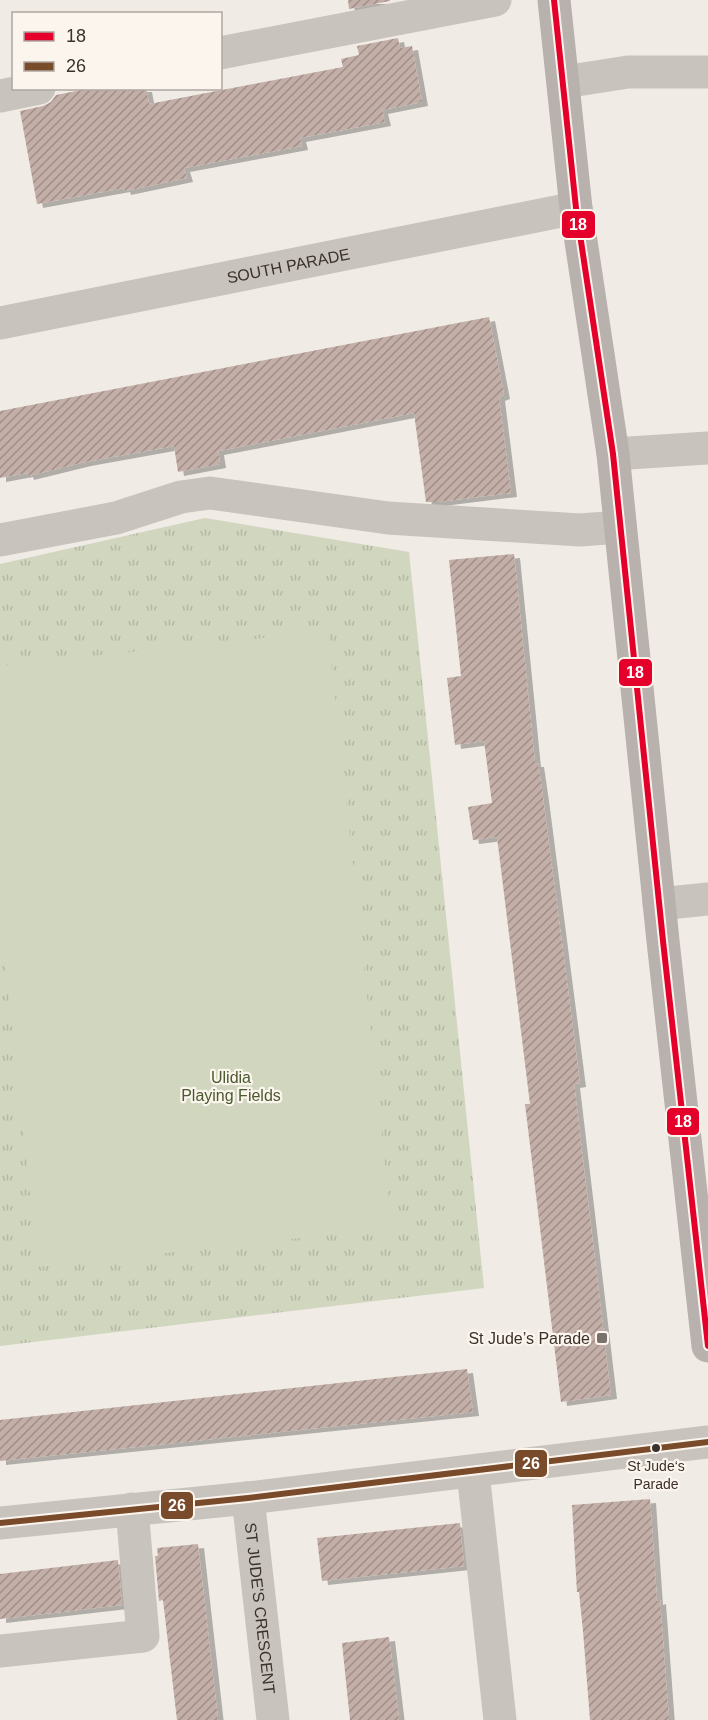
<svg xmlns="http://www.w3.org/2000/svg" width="708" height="1720" viewBox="0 0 708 1720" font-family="Arial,sans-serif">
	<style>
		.grass { fill: url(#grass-tufts) }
		.pitch { fill: #d1d6bf }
		.building { fill: url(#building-hatch); filter: url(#shadow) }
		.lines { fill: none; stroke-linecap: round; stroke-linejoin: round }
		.minor { stroke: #c9c3be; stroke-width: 33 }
		.major { stroke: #b8b1ad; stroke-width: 33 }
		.bus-1-casing { stroke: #fbf5ee; stroke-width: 10 }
		.bus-2-casing { stroke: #fbf5ee; stroke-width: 10 }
		.bus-1 { stroke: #e4002b; stroke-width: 6 }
		.bus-2 { stroke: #7a4b2a; stroke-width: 6 }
		.poi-dot { fill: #7a716c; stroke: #fbf5ee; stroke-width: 2 }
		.bus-dot { fill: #3b302b; stroke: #fbf5ee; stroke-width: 2 }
		.labels { text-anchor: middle; stroke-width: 4.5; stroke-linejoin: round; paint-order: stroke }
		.bus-label { font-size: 14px; fill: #3b302b; stroke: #fbf5ee }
		.street-label { font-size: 16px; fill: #3b302b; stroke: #fbf5ee }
		.park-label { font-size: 16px; fill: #4a5a2e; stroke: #fbf5ee }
		.poi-label { font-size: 16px; fill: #3b302b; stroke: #fbf5ee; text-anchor: end }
		.line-badge { stroke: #fbf5ee; stroke-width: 2 }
		.badge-label { font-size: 16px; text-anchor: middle; font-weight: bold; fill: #fff }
	</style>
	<defs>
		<pattern id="grass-tufts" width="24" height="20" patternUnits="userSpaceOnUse" patternTransform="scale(1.5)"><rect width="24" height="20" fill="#d1d6bf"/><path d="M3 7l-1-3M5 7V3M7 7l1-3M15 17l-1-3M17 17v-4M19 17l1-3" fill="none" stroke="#b4b8a4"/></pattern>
		<pattern id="building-hatch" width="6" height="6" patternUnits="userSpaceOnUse" patternTransform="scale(1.5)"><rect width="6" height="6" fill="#c3afa7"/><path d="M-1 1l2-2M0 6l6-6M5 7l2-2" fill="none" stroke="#a08f88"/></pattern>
		<filter id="shadow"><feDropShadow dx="6" dy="4" stdDeviation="0" flood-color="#0004"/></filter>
	</defs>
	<rect width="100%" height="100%" fill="#f0ebe5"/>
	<path class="grass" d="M205,518L409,552L484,1288L0,1346V564Z"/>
	<path class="pitch" d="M328,631L392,1228L38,1267L0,918V666Z"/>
	<g class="building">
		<path d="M348,0H390V1L349,9Z"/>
		<path d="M398,38L400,48L412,46L422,102L382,110L385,122L300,138L302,146L184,168L187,178L125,191L124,188L37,204L20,111L43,106L51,102L56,95L92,88H146L149,104L343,67L341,59L359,55L357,46Z"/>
		<path d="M489,317L504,395L499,397L511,493L438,502H426L414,413L218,451L220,464L178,472L174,446L85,462L28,476L27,473L0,478V411Z"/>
		<path d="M514,554L535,763H538L543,797L580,1083L574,1084L611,1395L561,1402L525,1104H530L497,837L473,840L468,807L492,803L484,741L455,745L447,678L461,676L449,560Z"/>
		<path d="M467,1369L473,1412L0,1461V1420Z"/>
		<path d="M650,1499L657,1601L660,1600L669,1720H590L583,1631L579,1592H577L572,1505Z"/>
		<path d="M460,1523L464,1566L322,1581L317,1538Z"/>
		<path d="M198,1544L218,1720H177L163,1600L159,1601L155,1556H158L157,1548Z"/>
		<path d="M118,1560L122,1605L0,1619V1574Z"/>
		<path d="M389,1637L399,1720H350L342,1643Z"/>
	</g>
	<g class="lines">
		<g class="minor">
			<path d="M220,53L495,0"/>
			<path d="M564,82L628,72H708"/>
			<path d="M0,96L39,88"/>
			<path id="s1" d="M0,323L576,208"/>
			<path d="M613,454L708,448"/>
			<path d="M0,540L116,518L181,497L210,493L388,518L580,530L620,527"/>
			<path d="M659,904L708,899"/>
			<path d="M473,1472L500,1720"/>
			<path id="s2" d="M248,1498L273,1720"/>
			<path d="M0,1523L248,1498L708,1442"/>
			<path d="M0,1651L143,1636L132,1509"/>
		</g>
		<path class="major" d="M554,0L576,208L613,454L663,941L708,1346"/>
		<g class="bus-1-casing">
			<path id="bus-1" d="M554,0L576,208L613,454L663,941L708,1346"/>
		</g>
		<g class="bus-2-casing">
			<path id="bus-2" d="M0,1523L248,1498L708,1442"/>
		</g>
		<use href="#bus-1" class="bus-1"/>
		<use href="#bus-2" class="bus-2"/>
	</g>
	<rect class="poi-dot" x="596" y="1332" width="12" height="12" rx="3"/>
	<circle class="bus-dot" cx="656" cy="1448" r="5"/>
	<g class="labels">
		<g class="bus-label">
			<text x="656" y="1471">St Jude‘s<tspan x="656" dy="18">Parade</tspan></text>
		</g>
		<g class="street-label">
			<text dy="6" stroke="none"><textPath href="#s1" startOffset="294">SOUTH PARADE</textPath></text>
			<text dy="6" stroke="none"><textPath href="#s2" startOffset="111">ST JUDE'S CRESCENT</textPath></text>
		</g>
		<g class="park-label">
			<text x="231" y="1083">Ulidia<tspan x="231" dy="18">Playing Fields</tspan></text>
		</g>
		<g class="poi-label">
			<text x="590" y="1344">St Jude’s Parade</text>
		</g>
	</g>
	<g class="line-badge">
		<rect x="561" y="210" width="35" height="29" rx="6" fill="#e4002b"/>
		<rect x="618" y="658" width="35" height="29" rx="6" fill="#e4002b"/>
		<rect x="666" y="1107" width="34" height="29" rx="6" fill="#e4002b"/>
		<rect x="514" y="1449" width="34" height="29" rx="6" fill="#7a4b2a"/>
		<rect x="160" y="1491" width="34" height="29" rx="6" fill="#7a4b2a"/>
	</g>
	<g class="badge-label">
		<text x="578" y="230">18</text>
		<text x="635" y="678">18</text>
		<text x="683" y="1127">18</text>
		<text x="531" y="1469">26</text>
		<text x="177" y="1511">26</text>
	</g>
	<rect x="12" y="12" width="210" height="78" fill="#fbf5ee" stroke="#aea6a0" stroke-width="1.5"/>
	<rect x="24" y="32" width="30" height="9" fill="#e4002b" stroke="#aea6a0" stroke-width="1.5"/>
	<text x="66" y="42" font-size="18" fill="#3b302b">18</text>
	<rect x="24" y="62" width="30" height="9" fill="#7a4b2a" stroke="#aea6a0" stroke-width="1.5"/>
	<text x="66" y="72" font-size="18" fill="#3b302b">26</text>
</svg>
